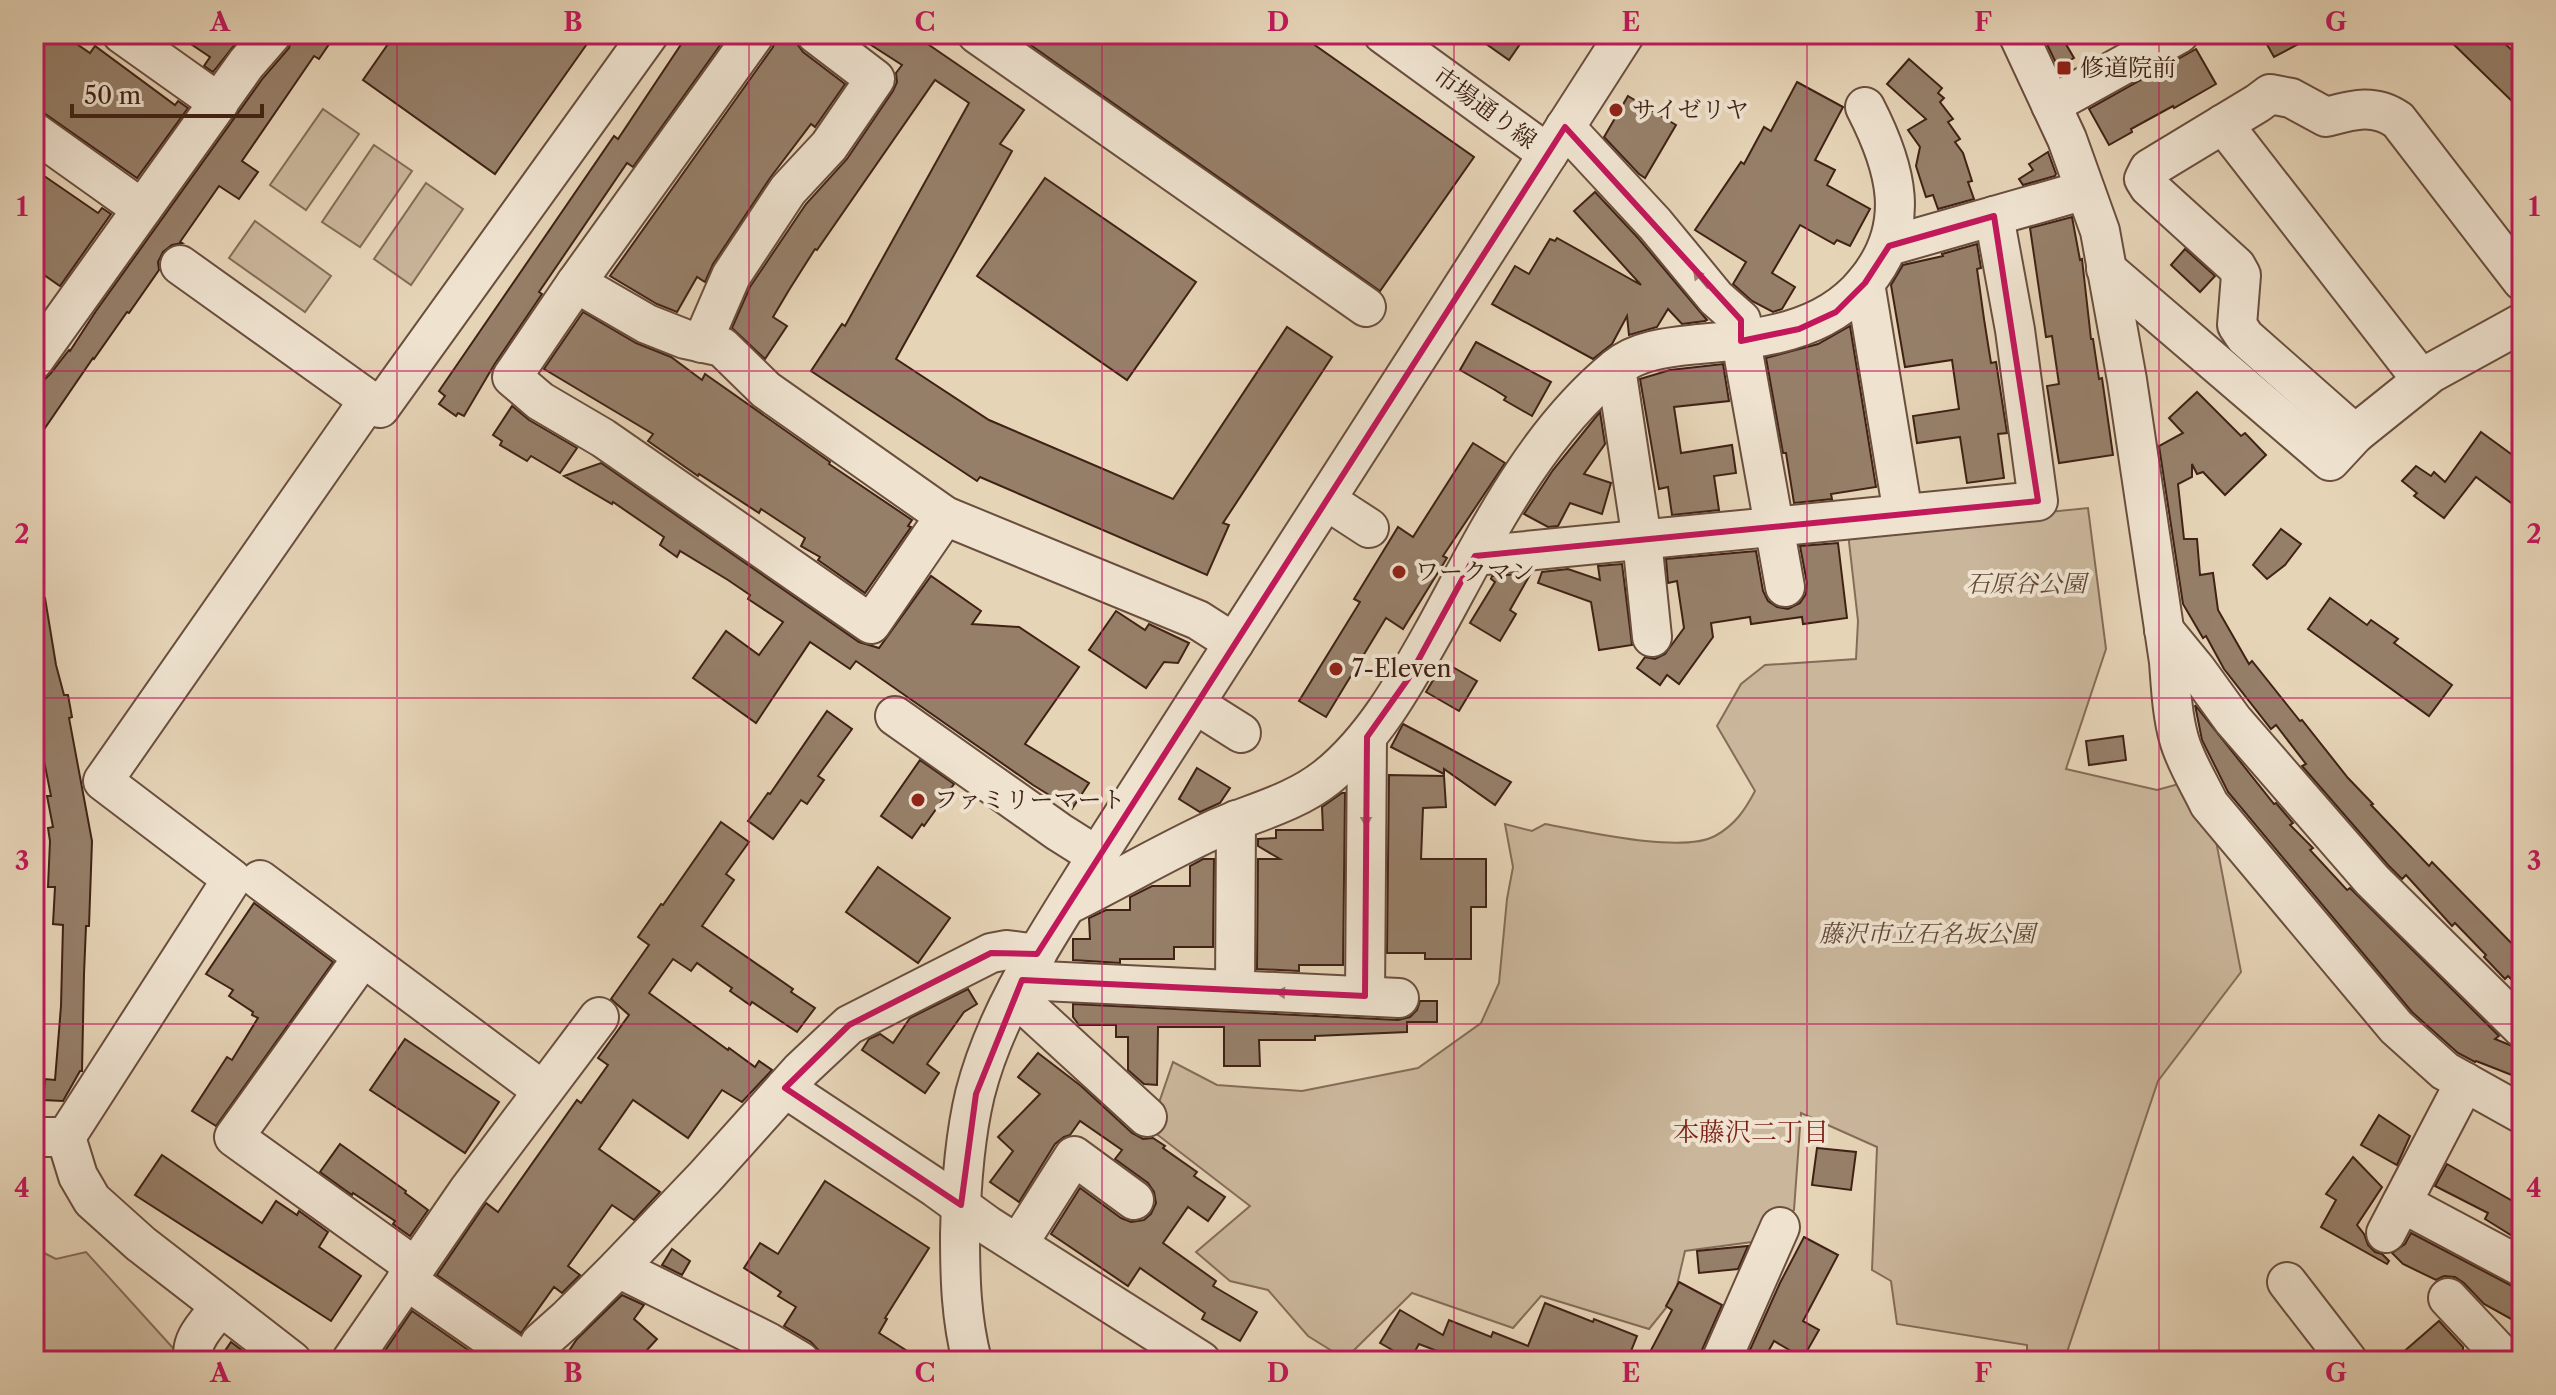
<svg xmlns="http://www.w3.org/2000/svg" width="2556" height="1395" viewBox="0 0 2556 1395" font-family="'Libre Caslon Text','Noto Serif JP',serif">
	<style>
		.green { fill: #cab69b; stroke: #856c58; stroke-width: 2 }
		.building { fill: #967f69; stroke: #402215; stroke-width: 2 }
		.lines { fill: none; stroke-linecap: round; stroke-linejoin: round }
		.minor-casing { stroke: #6a4e3e; stroke-width: 42 }
		.minor { stroke: #efe3d0; stroke-width: 38 }
		.oneway { fill: #988272 }
		.marked { fill: none; stroke: #c2185b; stroke-width: 6; stroke-linejoin: round }
		.grid { fill: none; stroke: #c2185b; stroke-width: 2; stroke-opacity: 0.55 }
		.poi-dot { fill: #8f2418; stroke: #efe3d0; stroke-width: 3 }
		.labels { text-anchor: middle; stroke-width: 8; stroke-linejoin: round; paint-order: stroke }
		.poi-label { font-size: 24px; fill: #402215; stroke: #efe3d0; text-anchor: start }
		.street-label { font-size: 24px; fill: #402215; stroke: #efe3d0 }
		.park-label { font-size: 24px; font-style: italic; fill: #624736; stroke: #efe3d0 }
		.neighbourhood-label { font-size: 26px; fill: #7a1f14; stroke: #efe3d0 }
		.neatline { fill: none; stroke: #c2185b; stroke-width: 3 }
		.grid-label { font-size: 26px; text-anchor: middle; font-weight: bold; fill: #c2185b }
	</style>
	<rect width="100%" height="100%" fill="#e6d4b7"/>
	<filter id="stains"><feTurbulence type="fractalNoise" baseFrequency=".0025" numOctaves="4"/><feColorMatrix values="0 0 0 0 .2 0 0 0 0 .09 0 0 0 0 .02 0 0 0 .5 -.17"/></filter>
	<radialGradient id="worn" r=".72"><stop offset=".6" stop-color="#630" stop-opacity="0"/><stop offset="1" stop-color="#630" stop-opacity=".3"/></radialGradient>
	<g class="green">
		<path d="M323,109L359,134L306,210L270,185Z"/>
		<path d="M374,145L412,171L360,247L322,222Z"/>
		<path d="M426,183L463,209L411,285L374,259Z"/>
		<path d="M255,221L331,276L305,312L229,258Z"/>
		<path d="M2088,508L2106,649L2066,769L2157,790L2197,779L2209,804L2241,972L2158,1081L2064,1361H2027V1345L1897,1324L1891,1281L1872,1270L1877,1147L1801,1113L1794,1210L1767,1240L1685,1251L1674,1298L1649,1329L1541,1296L1513,1328L1412,1293L1345,1359L1308,1336L1268,1290L1230,1281L1196,1252L1250,1206L1150,1129L1173,1062L1217,1085L1302,1091L1418,1068L1481,1023L1499,983L1507,899L1513,867L1505,824L1532,831L1545,824C1584,831 1681,854 1715,836C1735,825 1745,810 1755,791L1717,726L1741,684L1765,665L1856,659L1858,621L1848,533Z"/>
		<path d="M34,1248L56,1259L86,1252L173,1348L178,1361H34Z"/>
	</g>
	<g class="building">
		<path d="M34,34H62L90,53L95,46L175,105L178,101L188,108L137,178L34,106Z"/>
		<path d="M176,34H243L213,72L204,66L210,57Z"/>
		<path d="M293,34H336L319,59L314,56L242,161L258,172L239,199L219,186L180,242L182,243L172,245L163,252L158,262L159,270L129,313L127,312L94,359L93,358L34,444V382L44,380L51,373L69,350L70,351L96,311L263,78L289,48Z"/>
		<path d="M395,34H594L495,174L363,80Z"/>
		<path d="M688,34H728L633,167L627,163L539,292L542,294L494,365L464,416L458,413L456,416L439,404L445,396L439,391L614,136L618,139Z"/>
		<path d="M777,34H784L795,41L803,52L845,84L815,127L811,124L770,178L713,264L705,282L697,277L677,312L657,304L610,276L773,47Z"/>
		<path d="M854,34H913L1024,110L1000,144L1012,151L896,359L989,420L1173,499L1287,327L1332,357L1223,523L1229,525L1207,575L980,477L977,481L811,371L842,324L845,326L969,103L935,80L817,250L815,249L789,290L773,317L787,326L765,359L732,328L750,287L806,204L847,159L893,91L897,82L896,73L902,65Z"/>
		<path d="M1015,34H1299L1474,157L1380,291Z"/>
		<path d="M1472,34H1527L1509,60Z"/>
		<path d="M2042,34H2060L2074,58L2058,67Z"/>
		<path d="M2261,34H2317L2274,57Z"/>
		<path d="M2443,34H2495L2522,60V111Z"/>
		<path d="M2196,49L2216,84L2174,108L2173,106L2131,129L2132,132L2109,145L2089,109Z"/>
		<path d="M1909,59L1942,88L1938,93L1944,98L1940,102L1953,119L1948,122L1960,139L1955,142L1963,153L1972,181L1968,182L1974,199L1938,209L1933,195L1926,197L1916,166L1920,147L1908,130L1926,119L1887,84Z"/>
		<path d="M1797,82L1843,107L1815,160L1835,170L1827,185L1870,209L1850,246L1837,240L1834,244L1800,225L1772,273L1795,287L1782,309L1773,312L1752,301L1733,284L1746,262L1695,230L1741,162L1744,164L1764,127L1771,131Z"/>
		<path d="M1628,96L1676,125L1645,178L1639,174L1604,137Z"/>
		<path d="M2048,152L2056,174L2055,176L2023,185L2019,179L2033,170L2029,164Z"/>
		<path d="M34,169L98,213L102,208L111,214L60,286L34,268Z"/>
		<path d="M1045,178L1196,282L1127,380L977,276Z"/>
		<path d="M1595,192L1638,238L1707,320L1705,321L1682,324L1668,309L1657,327L1629,335L1627,316L1612,344L1593,359L1492,304L1515,266L1529,274L1550,239L1555,241L1557,238L1641,285L1574,211Z"/>
		<path d="M2072,217L2080,260L2082,259L2091,339H2093L2099,379L2102,378L2113,455L2059,463L2047,386L2059,384L2052,336L2046,337L2030,228Z"/>
		<path d="M1977,244L1981,268L1977,269L1984,319L1991,363L1996,362L2007,433L1998,434L2004,478L1967,483L1960,437L1917,443L1913,416L1959,409L1952,360L1905,367L1891,285L1903,265L1943,256L1942,254Z"/>
		<path d="M2185,249L2215,276L2200,292L2171,265Z"/>
		<path d="M583,312L636,343L671,357L702,380L705,374L830,462L829,464L912,520L908,526L911,527L865,593L818,560L820,557L801,546L805,538L761,509L759,513L699,474L698,476L648,441L653,434L544,369Z"/>
		<path d="M1850,326L1876,487L1831,494L1832,499L1794,503L1786,453H1783L1766,358L1818,344Z"/>
		<path d="M1476,342L1551,382L1532,416L1504,400L1506,397L1495,390L1460,370Z"/>
		<path d="M1723,364L1729,401L1674,407L1681,453L1732,445L1736,473L1714,476L1719,510L1672,515L1668,487L1659,489L1640,379L1670,370Z"/>
		<path d="M2197,392L2241,436L2245,433L2266,455L2225,495L2203,472L2197,474L2192,464V477L2178,484L2184,539H2197L2200,575L2213,573L2218,610L2249,664L2252,661L2300,721L2302,720L2348,778L2373,804L2371,805L2429,866L2432,862L2522,954V990L2508,976L2505,979L2484,957L2486,955L2455,923L2452,926L2406,875L2402,879L2388,865L2302,766L2306,764L2276,725L2271,729L2224,669L2206,636L2203,638L2183,604L2159,446L2183,433L2169,418Z"/>
		<path d="M512,406L529,420L577,448L560,473L531,456L527,461L500,445L502,441L493,435Z"/>
		<path d="M1600,412L1605,444L1584,474L1611,483L1602,514L1570,503L1558,526L1548,527L1524,514L1553,470Z"/>
		<path d="M2481,432L2522,462V511L2476,477L2444,518L2414,496L2417,493L2402,481L2416,466L2431,476L2434,472L2445,482Z"/>
		<path d="M1473,443L1505,463L1443,556L1447,558L1403,629L1386,618L1326,717L1299,701L1360,602L1354,599L1398,527L1413,537Z"/>
		<path d="M601,463L859,642L879,648L931,576L981,611L972,624L1019,627L1079,667L1025,744L1089,783L1072,809L1033,785L856,661L850,669L810,642L756,723L693,678L726,631L759,655L783,622L748,599L750,595L728,580L680,551L677,557L660,545L664,537L613,502L612,504L564,476Z"/>
		<path d="M2281,529L2301,544L2285,565L2267,579L2253,565Z"/>
		<path d="M1838,543L1847,618L1803,624L1802,617L1751,624L1750,617L1711,623L1713,637L1679,684L1667,675L1660,685L1637,668L1645,657L1655,659L1665,654L1684,628L1677,581L1668,583L1666,559L1756,551L1763,591L1768,601L1777,607L1788,609L1800,603L1806,594L1807,583L1800,546Z"/>
		<path d="M1622,564L1632,645L1599,650L1591,602L1538,583L1542,572L1568,569L1600,580L1598,566Z"/>
		<path d="M1531,573L1510,610L1516,614L1500,641L1470,623L1495,582L1491,579L1492,576Z"/>
		<path d="M45,598L56,665L64,695H68L72,717L69,718L92,841L89,926H86L84,974L82,1071H80L63,1101L43,1100L45,1079L55,1080L61,1006L63,925L53,924L55,887H48L50,841L48,828L53,827L47,796H51L43,756L38,757L34,736V599Z"/>
		<path d="M2330,598L2367,625L2371,620L2398,639L2394,643L2452,685L2429,716L2308,629Z"/>
		<path d="M1116,611L1145,630L1149,624L1189,643L1178,663L1164,662L1146,688L1089,650Z"/>
		<path d="M1444,662L1477,681L1459,711L1426,692Z"/>
		<path d="M2195,705L2274,804L2276,803L2293,823L2290,825L2313,848L2310,850L2347,890L2350,888L2499,1036L2495,1039L2522,1050V1079L2476,1061L2475,1062L2458,1053L2412,1012L2228,792L2202,740Z"/>
		<path d="M827,711L852,729L818,776L824,780L807,804L801,800L773,839L748,821L768,793L770,794Z"/>
		<path d="M1403,724L1443,745L1511,782L1495,805L1444,769V774L1391,747Z"/>
		<path d="M2123,736L2126,760L2089,765L2086,741Z"/>
		<path d="M920,760L954,784L924,826L922,824L912,838L881,816Z"/>
		<path d="M1197,768L1230,788L1220,803L1200,812L1179,799Z"/>
		<path d="M1389,775L1444,776L1446,807L1423,808L1421,859H1486V907H1471V959H1425V953H1387Z"/>
		<path d="M1342,793H1345L1343,965H1299V971L1257,969L1258,859H1280L1258,846V839L1276,838V830H1323L1322,807Z"/>
		<path d="M721,822L749,842L726,874L734,880L702,926L793,989L791,992L815,1008L797,1032L752,1002L750,1005L730,991L732,988L697,963L691,971L673,959L649,993L728,1050L729,1048L755,1067L759,1061L772,1070L742,1102L722,1090L688,1138L633,1100L599,1149L660,1192L634,1220L612,1205L568,1266L580,1275L562,1293L554,1287L521,1333L437,1275L486,1203L498,1212L577,1100L581,1103L608,1065L598,1058L629,1015L611,999L649,945L638,937L661,904L663,905Z"/>
		<path d="M1203,859H1214L1213,947H1174V959H1120V963L1073,960V939H1090L1089,918L1106,910H1130V897L1152,886H1190V866Z"/>
		<path d="M878,867L950,918L918,963L846,912Z"/>
		<path d="M254,903L333,962L216,1126L192,1111L227,1057L232,1060L258,1018L252,1015L253,1012L229,996L233,990L206,974Z"/>
		<path d="M968,989L977,1004L964,1012L927,1064L939,1073L925,1093L862,1050L869,1039L880,1034L893,1043L910,1018Z"/>
		<path d="M1420,1001H1437V1022H1407V1032L1315,1036V1040H1259L1260,1066H1224V1027H1158L1157,1085L1144,1084L1128,1070V1037H1116V1025H1079L1073,1017V1004L1398,1020L1410,1017L1417,1010Z"/>
		<path d="M405,1039L499,1102L465,1153L370,1090Z"/>
		<path d="M1038,1053L1081,1086L1132,1133L1143,1139L1153,1138L1165,1146L1163,1148L1197,1172L1194,1176L1225,1197L1208,1221L1188,1207L1163,1243L1216,1281L1213,1286L1257,1312L1240,1341L1202,1319L1205,1313L1140,1268L1128,1286L1051,1234L1080,1188L1121,1218L1131,1222L1144,1220L1151,1214L1156,1203L1154,1192L1148,1183L1115,1159L1122,1150L1080,1121L1070,1135L1064,1137L1055,1144L1019,1202L990,1182L1013,1151L998,1137L1040,1094L1018,1077Z"/>
		<path d="M2379,1115L2410,1136L2397,1165L2361,1145Z"/>
		<path d="M340,1144L406,1191L405,1193L428,1210L410,1236L393,1224L395,1221L353,1193L352,1195L320,1172Z"/>
		<path d="M1817,1148L1856,1152L1851,1190L1812,1185Z"/>
		<path d="M162,1155L262,1223L276,1201L297,1215L299,1211L328,1232L319,1247L361,1276L331,1321L135,1195Z"/>
		<path d="M2353,1157L2382,1187L2357,1225L2364,1234L2368,1245L2375,1252L2382,1254L2389,1261L2387,1264L2321,1227L2336,1200L2326,1194Z"/>
		<path d="M2447,1164L2518,1204L2522,1198V1242L2485,1219L2488,1213L2435,1186Z"/>
		<path d="M825,1181L929,1248L885,1318L887,1319L879,1333L923,1361H833L820,1352L811,1342L784,1326L796,1307L778,1296L781,1292L744,1268L760,1243L778,1254Z"/>
		<path d="M2411,1233L2512,1286L2522,1289V1325L2484,1304L2464,1283L2455,1277L2444,1276L2436,1280L2403,1264L2392,1253L2405,1244Z"/>
		<path d="M1804,1237L1838,1255L1803,1321L1819,1330L1803,1358L1774,1341L1763,1361H1745L1780,1283Z"/>
		<path d="M1748,1246L1738,1269L1699,1273L1697,1251Z"/>
		<path d="M672,1249L690,1261L682,1275L662,1265Z"/>
		<path d="M1679,1282L1722,1305L1701,1352L1699,1361H1667L1650,1352L1672,1310L1666,1306Z"/>
		<path d="M622,1295L644,1305L634,1319L657,1339L637,1361H562L577,1339Z"/>
		<path d="M1545,1303L1593,1322L1594,1319L1637,1336L1627,1361H1463L1419,1344L1410,1360L1380,1343L1400,1310L1443,1335L1449,1320L1491,1337L1493,1332L1528,1346Z"/>
		<path d="M412,1311L484,1361H378Z"/>
		<path d="M2439,1321L2463,1347V1353L2455,1361H2393Z"/>
		<path d="M231,1342L256,1361H218Z"/>
	</g>
	<g class="lines">
		<g class="minor-casing">
			<g id="minor">
				<path d="M122,34L219,103"/>
				<path d="M755,34L576,283L512,377L540,401L603,438L871,624L945,516"/>
				<path d="M977,34L1366,307"/>
				<path d="M1383,34L1548,154"/>
				<path d="M2018,34L2067,139L2100,231L2127,380L2169,662C2171,688 2172,714 2179,739C2185,761 2199,783 2209,804L2396,1027L2445,1071L2522,1114"/>
				<path d="M2051,105L2179,34"/>
				<path d="M2223,124L2422,380"/>
				<path d="M1565,127L1655,224L1716,298L1741,320V341L1785,587"/>
				<path d="M34,132L142,209"/>
				<path d="M1889,246L2085,190"/>
				<path d="M180,265L380,408L649,34"/>
				<path d="M2106,269L2330,461L2355,434"/>
				<path d="M2522,281L2398,120C2374,103 2352,110 2326,117L2291,98L2270,94L2258,103L2149,169L2144,179L2149,187L2236,266L2241,275L2237,325L2245,337L2355,434L2431,373L2522,323"/>
				<path d="M576,283L647,324L685,339L722,347L766,390L945,516L1198,620L1234,643"/>
				<path d="M1865,283L1903,514"/>
				<path d="M702,343L731,276L788,190L829,146L875,79L816,34"/>
				<path d="M34,360L246,64L272,34"/>
				<path d="M1616,368L1642,540L1652,637"/>
				<path d="M1326,500L1369,528"/>
				<path d="M1475,556L2038,501L2015,330L1994,216"/>
				<path d="M2164,630L2196,669L2233,720L2372,880L2522,1028"/>
				<path d="M1195,704L1241,733"/>
				<path d="M895,716L1059,832L1097,856"/>
				<path d="M260,880L543,1091"/>
				<path d="M1067,905C1116,881 1163,853 1213,830C1251,813 1293,804 1327,777C1374,739 1405,683 1434,631C1485,538 1532,437 1616,368C1639,349 1671,347 1699,344C1759,339 1824,333 1865,283C1913,226 1896,167 1865,107"/>
				<path d="M363,957L234,1137L415,1267"/>
				<path d="M1022,980L1399,998"/>
				<path d="M1235,990L1236,820"/>
				<path d="M1015,996L1147,1117"/>
				<path d="M1365,996L1367,737"/>
				<path d="M785,1088L936,1188L987,1225L1201,1361"/>
				<path d="M34,1137H66L78,1176L92,1200L141,1244L292,1361"/>
				<path d="M66,1137L232,879L103,781L369,400"/>
				<path d="M2402,1203L2522,1267"/>
				<path d="M2386,1233L2465,1082"/>
				<path d="M1018,1244L1074,1156L1134,1200"/>
				<path d="M618,1268L768,1342L800,1361"/>
				<path d="M406,1280L523,1361"/>
				<path d="M2287,1282L2348,1361"/>
				<path d="M2448,1298L2507,1361"/>
				<path d="M195,1361C187,1341 209,1322 221,1306"/>
				<path d="M351,1361L468,1191L599,1017"/>
				<path d="M532,1361L540,1343L567,1319L618,1268L705,1177L801,1070L849,1025L991,953L1007,950L1037,954"/>
				<path d="M972,1361C961,1318 960,1278 960,1234C961,1188 964,1140 975,1094C997,1007 1051,931 1097,856L1625,34"/>
				<path d="M1721,1361L1780,1227"/>
			</g>
		</g>
		<use href="#minor" class="minor"/>
	</g>
	<defs><path id="oneway-solid" d="M-6-.8H1V-3.2L6.5 0L1 3.2V.8H-6Z" transform="scale(2)"/></defs>
	<g class="oneway">
		<use href="#oneway-solid" transform="translate(1701 279) rotate(-129)"/>
		<use href="#oneway-solid" transform="translate(1366 815) rotate(90)"/>
		<use href="#oneway-solid" transform="translate(1287 993) rotate(-177)"/>
	</g>
	<path class="marked" d="M1565,127L1741,320V341L1799,329L1836,312L1865,283L1889,246L1994,216L2038,501L1475,556L1408,679L1367,737L1365,996L1022,980L976,1094L961,1205L785,1088L849,1025L991,953L1037,954Z"/>
	<path class="grid" d="M397,34V1361M749,34V1361M1102,34V1361M1454,34V1361M1807,34V1361M2159,34V1361M34,371H2522M34,698H2522M34,1024H2522"/>
	<g class="poi-dot">
		<rect x="2056" y="60" width="16" height="16" rx="4"/>
		<circle cx="1616" cy="110" r="8"/>
		<circle cx="1399" cy="572" r="8"/>
		<circle cx="1336" cy="669" r="8"/>
		<circle cx="918" cy="800" r="8"/>
	</g>
	<g class="labels">
		<g class="poi-label">
			<text x="2080" y="76">修道院前</text>
			<text x="1632" y="118">サイゼリヤ</text>
			<text x="1415" y="580">ワークマン</text>
			<text x="1352" y="677">7-Eleven</text>
			<text x="934" y="808">ファミリーマート</text>
		</g>
		<g class="street-label">
			<text transform="translate(1485 108) rotate(36)" y="8">市場通り線</text>
		</g>
		<g class="park-label">
			<text x="2026" y="592">石原谷公園</text>
			<text x="1927" y="942">藤沢市立石名坂公園</text>
		</g>
		<g class="neighbourhood-label">
			<text x="1751" y="1141">本藤沢二丁目</text>
		</g>
	</g>
	<rect width="2556" height="1395" fill="none" stroke="#e6d4b7" stroke-width="88"/>
	<path d="M72 104v12h190v-12" fill="none" stroke="#402215" stroke-width="4"/>
	<text x="84" y="104" font-size="24" fill="#402215" stroke="#efe3d0" stroke-width="6" paint-order="stroke">50 m</text>
	<rect x="44" y="44" width="2468" height="1307" class="neatline"/>
	<g class="grid-label">
		<text x="220" y="31">A</text>
		<text x="573" y="31">B</text>
		<text x="925" y="31">C</text>
		<text x="1278" y="31">D</text>
		<text x="1631" y="31">E</text>
		<text x="1983" y="31">F</text>
		<text x="2336" y="31">G</text>
		<text x="22" y="216">1</text>
		<text x="2534" y="216">1</text>
		<text x="22" y="543">2</text>
		<text x="2534" y="543">2</text>
		<text x="22" y="870">3</text>
		<text x="2534" y="870">3</text>
		<text x="22" y="1197">4</text>
		<text x="2534" y="1197">4</text>
		<text x="220" y="1382">A</text>
		<text x="573" y="1382">B</text>
		<text x="925" y="1382">C</text>
		<text x="1278" y="1382">D</text>
		<text x="1631" y="1382">E</text>
		<text x="1983" y="1382">F</text>
		<text x="2336" y="1382">G</text>
	</g>
	<rect width="100%" height="100%" filter="url(#stains)"/>
	<rect width="100%" height="100%" fill="url(#worn)"/>
</svg>
